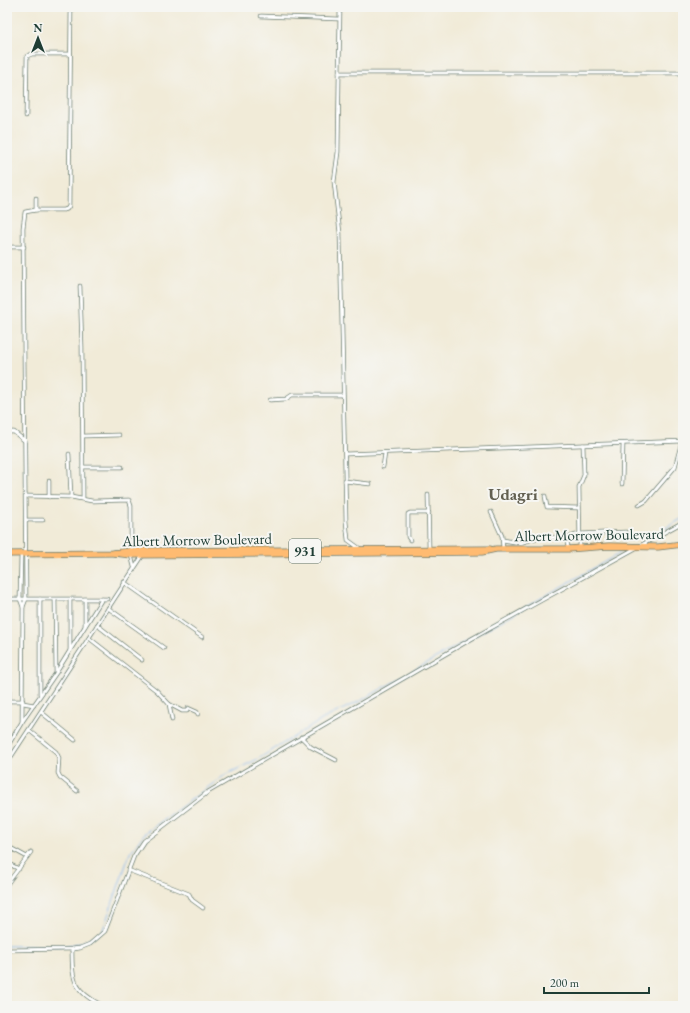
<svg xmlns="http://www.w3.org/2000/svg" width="690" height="1013" viewBox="0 0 690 1013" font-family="'EB Garamond',serif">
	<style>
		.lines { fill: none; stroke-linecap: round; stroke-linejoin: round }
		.stream { stroke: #83b6f0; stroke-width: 1 }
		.minor-casing { stroke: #687a6d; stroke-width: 4.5 }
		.trunk-casing { stroke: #687a6d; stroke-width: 7 }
		.minor { stroke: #fff; stroke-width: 3 }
		.trunk { stroke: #ffbb71; stroke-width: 5.5 }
		.labels { text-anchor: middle; stroke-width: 4; stroke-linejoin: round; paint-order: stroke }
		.shield { fill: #f6f6f2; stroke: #60746d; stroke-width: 1 }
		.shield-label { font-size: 14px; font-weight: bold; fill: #1f3d34 }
		.street-label { font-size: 15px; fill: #1f3d34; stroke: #f6f6f2 }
		.quarter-label { font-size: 17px; font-weight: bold; fill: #636051; stroke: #f6f6f2 }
	</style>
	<rect width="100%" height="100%" fill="#f6f6f2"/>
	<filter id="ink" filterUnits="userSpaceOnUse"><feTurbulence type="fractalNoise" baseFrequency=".025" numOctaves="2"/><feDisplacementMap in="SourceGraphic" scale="8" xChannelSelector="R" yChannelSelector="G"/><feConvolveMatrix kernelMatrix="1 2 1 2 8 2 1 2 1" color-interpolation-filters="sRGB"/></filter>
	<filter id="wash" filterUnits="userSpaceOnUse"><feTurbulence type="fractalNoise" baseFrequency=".012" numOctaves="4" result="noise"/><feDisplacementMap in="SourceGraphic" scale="16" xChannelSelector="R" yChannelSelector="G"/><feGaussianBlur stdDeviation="0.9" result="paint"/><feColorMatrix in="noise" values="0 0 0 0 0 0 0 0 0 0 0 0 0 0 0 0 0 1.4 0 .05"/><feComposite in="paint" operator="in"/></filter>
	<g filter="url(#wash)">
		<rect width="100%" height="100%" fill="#f1ebd8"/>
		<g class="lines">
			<g class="stream">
				<path d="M642,542L683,518"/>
				<path d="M7,946C37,945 81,953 103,930L130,853L144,834L225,775L258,759L323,719L362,700L624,551"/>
			</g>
		</g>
	</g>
	<g filter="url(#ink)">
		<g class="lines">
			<g class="minor-casing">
				<g id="minor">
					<path d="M340,7L338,152L334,182L340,233L346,521L348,540L359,548"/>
					<path d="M261,16L339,19"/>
					<path d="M339,73H683"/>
					<path d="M26,116L27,56L32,54H70"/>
					<path d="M36,210H64L67,209L69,206L71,7"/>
					<path d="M7,247H24"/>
					<path d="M80,286L82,347L83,498"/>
					<path d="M270,400L286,399L292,395H343"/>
					<path d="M7,432H14L25,441"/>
					<path d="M83,436L119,435"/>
					<path d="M69,454L71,497"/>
					<path d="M345,454L683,441"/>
					<path d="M83,467H122"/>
					<path d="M383,467L385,453"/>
					<path d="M49,481V497"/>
					<path d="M345,481L370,484"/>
					<path d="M622,484L623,444"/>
					<path d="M428,495L429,548"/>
					<path d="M26,496L71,497L92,501L129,500L131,506V551"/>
					<path d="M545,496L547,507L579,508"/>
					<path d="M639,505L646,501L675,467L682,441"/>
					<path d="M491,512L502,536L503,549"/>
					<path d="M26,520H43"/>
					<path d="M567,538L579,534L626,532"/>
					<path d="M410,540L408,537V514L410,513H429"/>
					<path d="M503,540L520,543L539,537L567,538L568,549"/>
					<path d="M580,547L579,487L584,475L583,445"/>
					<path d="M21,554L20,599L23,607"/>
					<path d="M131,555L134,567"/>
					<path d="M124,582L202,637"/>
					<path d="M7,599H107"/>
					<path d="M8,599L9,701"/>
					<path d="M40,599V694"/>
					<path d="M55,600L56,672"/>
					<path d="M70,600V650"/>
					<path d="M108,608L164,648"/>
					<path d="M97,625L142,660"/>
					<path d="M85,626V599"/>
					<path d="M89,638L157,691L169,704L182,711H187L188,708L197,712L198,714"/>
					<path d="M7,701H23"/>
					<path d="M23,703L34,705"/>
					<path d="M169,704L172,720"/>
					<path d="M41,712L75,740"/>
					<path d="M22,722L56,673L102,599"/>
					<path d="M29,730L56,752L59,758L58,773L60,777L77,791"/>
					<path d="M301,737L311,747L336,760"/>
					<path d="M7,747L22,722L23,607L26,599L23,228L25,212L36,210V198"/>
					<path d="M7,763L143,555"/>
					<path d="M7,846L27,857"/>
					<path d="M7,863L19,869"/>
					<path d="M128,870L189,894L192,900L203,908"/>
					<path d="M7,884L31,852"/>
					<path d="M72,949C72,980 73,991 103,1006"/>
					<path d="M7,950L72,949L80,948L90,944L105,931L134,856L144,841L208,792L473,638L683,522"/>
				</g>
			</g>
			<g class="trunk-casing">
				<g id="trunk">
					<path d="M114,553L131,555L482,552L496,549H568L609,546L658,547L683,544"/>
					<path d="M7,554L114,553L131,551L490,549"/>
				</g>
			</g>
			<use href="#minor" class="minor"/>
			<use href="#trunk" class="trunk"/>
		</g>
	</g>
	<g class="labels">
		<rect class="shield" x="289" y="539" width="32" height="24" rx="3"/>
		<g class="shield-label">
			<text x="305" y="556">931</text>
		</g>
		<g class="street-label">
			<text transform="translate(589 535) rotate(-1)" y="5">Albert Morrow Boulevard</text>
			<text transform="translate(197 540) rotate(-1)" y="5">Albert Morrow Boulevard</text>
		</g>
		<g class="quarter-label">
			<text x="513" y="500">Udagri</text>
		</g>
	</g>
	<rect width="690" height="1013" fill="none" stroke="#f6f6f2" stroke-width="24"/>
	<g transform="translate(38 38)" stroke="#f6f6f2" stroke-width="3" paint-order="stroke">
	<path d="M0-3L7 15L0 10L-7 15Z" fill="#1f3d34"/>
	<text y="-6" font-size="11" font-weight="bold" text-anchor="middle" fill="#1f3d34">N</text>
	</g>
	<path d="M544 987v6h105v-6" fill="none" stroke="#1f3d34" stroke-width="2"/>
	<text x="550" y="987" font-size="12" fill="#1f3d34" stroke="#f6f6f2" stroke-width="3" paint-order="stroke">200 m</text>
</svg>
